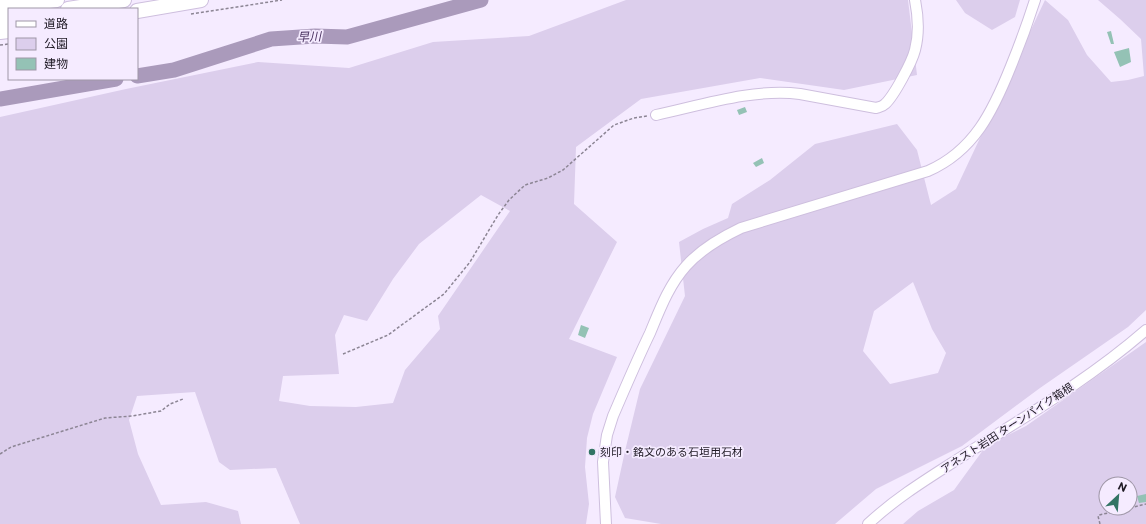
<svg xmlns="http://www.w3.org/2000/svg" width="1146" height="524" viewBox="0 0 1146 524" font-family="Commissioner,'Noto Sans JP',sans-serif">
	<style>
		.green { fill: #dcceec; fill-rule: evenodd }
		.lines { fill: none; stroke-linecap: round; stroke-linejoin: round }
		.river { stroke: #aa9abb; stroke-width: 15 }
		.building { fill: #94c2b5 }
		.minor-casing { stroke: #cebfde; stroke-width: 12 }
		.highway-casing { stroke: #cebfde; stroke-width: 16 }
		.path { stroke: #8c8594; stroke-width: 1.5; stroke-dasharray: 3 2; stroke-linecap: butt }
		.minor { stroke: #fff; stroke-width: 10 }
		.highway { stroke: #fff; stroke-width: 14 }
		.poi-dot { fill: #327464; stroke: #f5ebff; stroke-width: 1.5 }
		.labels { text-anchor: middle; stroke-width: 3.5; stroke-linejoin: round; paint-order: stroke }
		.street-label { font-size: 11px; fill: #1e1924; stroke: #f5ebff }
		.poi-label { font-size: 11px; fill: #1e1924; stroke: #f5ebff; text-anchor: start }
		.water-label { font-size: 12px; font-style: italic; fill: #462e5c; stroke: #f5ebff }
	</style>
	<rect width="100%" height="100%" fill="#f5ebff"/>
	<g class="green">
		<path d="M626,0H908L917,75L844,90L760,78L641,99L576,147L574,204L617,242L569,339L617,357L593,414L587,438L585,467L589,504L586,524H300L276,468L230,470L219,462L195,392L137,396L129,420L138,454L161,505L206,502L238,511L241,524H0V117L126,89L258,62L349,68L433,42L529,36ZM481,195L510,211L438,316L440,329L405,370L393,403L356,407L310,406L279,401L283,376L339,374L335,335L344,315L367,321L393,279L419,244Z"/>
		<path d="M956,0H1020L1015,17L992,30L965,13Z"/>
		<path d="M1045,0L1068,20L1087,55L1111,82L1128,80L1144,76L1141,39L1120,19L1098,0H1146V310L1128,327L1040,388L962,446L876,489L835,524H661L625,518L615,497L625,451L640,389L685,296L679,242L703,229L728,218L732,204L770,180L815,144L897,124L917,150L931,205L956,189ZM913,282L932,329L946,353L938,373L890,384L863,351L874,311Z"/>
		<path d="M1146,342V524H903L918,511L954,490L986,446L1026,426ZM1106,484H1130V508H1106Z"/>
	</g>
	<g class="lines">
		<g class="river">
			<path d="M137,76L174,70L271,39L315,36L347,37L481,0"/>
			<path d="M0,99L116,79"/>
		</g>
	</g>
	<g class="building">
		<path d="M1111,31L1114,44H1111L1107,32Z"/>
		<path d="M1129,48L1131,62L1120,67L1114,52Z"/>
		<path d="M745,107L747,112L739,115L737,110Z"/>
		<path d="M762,158L764,163L756,167L753,163Z"/>
		<path d="M581,325L589,328L585,338L578,335Z"/>
		<path d="M1146,494V502L1139,503L1137,496Z"/>
	</g>
	<g class="lines">
		<g class="minor-casing">
			<g id="minor">
				<path d="M656,115C702,105 754,88 800,94L876,108C879,107 882,107 885,104C894,96 912,62 915,50C919,35 918,15 915,0"/>
				<path d="M606,524L603,462L607,435L613,416C625,388 637,360 650,333C660,309 669,285 686,266C701,249 720,238 741,228L928,171C974,151 993,111 1011,66C1020,44 1028,22 1035,0"/>
				<path d="M868,524C898,496 932,476 966,454C1028,415 1091,378 1146,330"/>
			</g>
		</g>
		<g class="highway-casing">
			<g id="highway">
				<path d="M0,7L57,0"/>
				<path d="M68,9L124,0"/>
				<path d="M137,11L201,0"/>
				<path d="M0,18H9"/>
				<path d="M0,32L9,31"/>
			</g>
		</g>
		<g class="path">
			<path d="M191,14L282,0"/>
			<path d="M0,45L9,44"/>
			<path d="M343,354L388,335L444,294L470,262L498,215L509,200L525,185L548,178L563,170L614,125L634,118L647,116"/>
			<path d="M0,454L11,447L105,418L132,416L161,411L170,404L183,399"/>
			<path d="M1130,508L1146,504"/>
			<path d="M1100,524L1098,516L1099,515L1130,508"/>
		</g>
		<use href="#minor" class="minor"/>
		<use href="#highway" class="highway"/>
	</g>
	<circle class="poi-dot" cx="592" cy="452" r="4"/>
	<g class="labels">
		<g class="street-label">
			<text transform="translate(1007 428) rotate(-33)" y="4">アネスト岩田 ターンパイク箱根</text>
		</g>
		<g class="poi-label">
			<text x="600" y="456">刻印・銘文のある石垣用石材</text>
		</g>
		<g class="water-label">
			<text transform="translate(309 37) rotate(-2)" y="4">早川</text>
		</g>
	</g>
	<rect x="8" y="8" width="130" height="72" fill="#f5ebff" stroke="#9f97a7"/>
	<rect x="16" y="21" width="20" height="6" fill="#ffffff" stroke="#9f97a7"/>
	<text x="44" y="28" font-size="12" fill="#1e1924">道路</text>
	<rect x="16" y="38" width="20" height="12" fill="#dcceec" stroke="#9f97a7"/>
	<text x="44" y="48" font-size="12" fill="#1e1924">公園</text>
	<rect x="16" y="58" width="20" height="12" fill="#94c2b5" stroke="#9f97a7"/>
	<text x="44" y="68" font-size="12" fill="#1e1924">建物</text>
	<g transform="translate(1118 496) rotate(26)"><circle r="19" fill="#f5ebff" stroke="#9f97a7"/>
	<path d="M0-3L7 15L0 10L-7 15Z" fill="#327464"/>
	<text y="-6" font-size="11" font-weight="bold" text-anchor="middle" fill="#1e1924">N</text>
	</g>
</svg>
